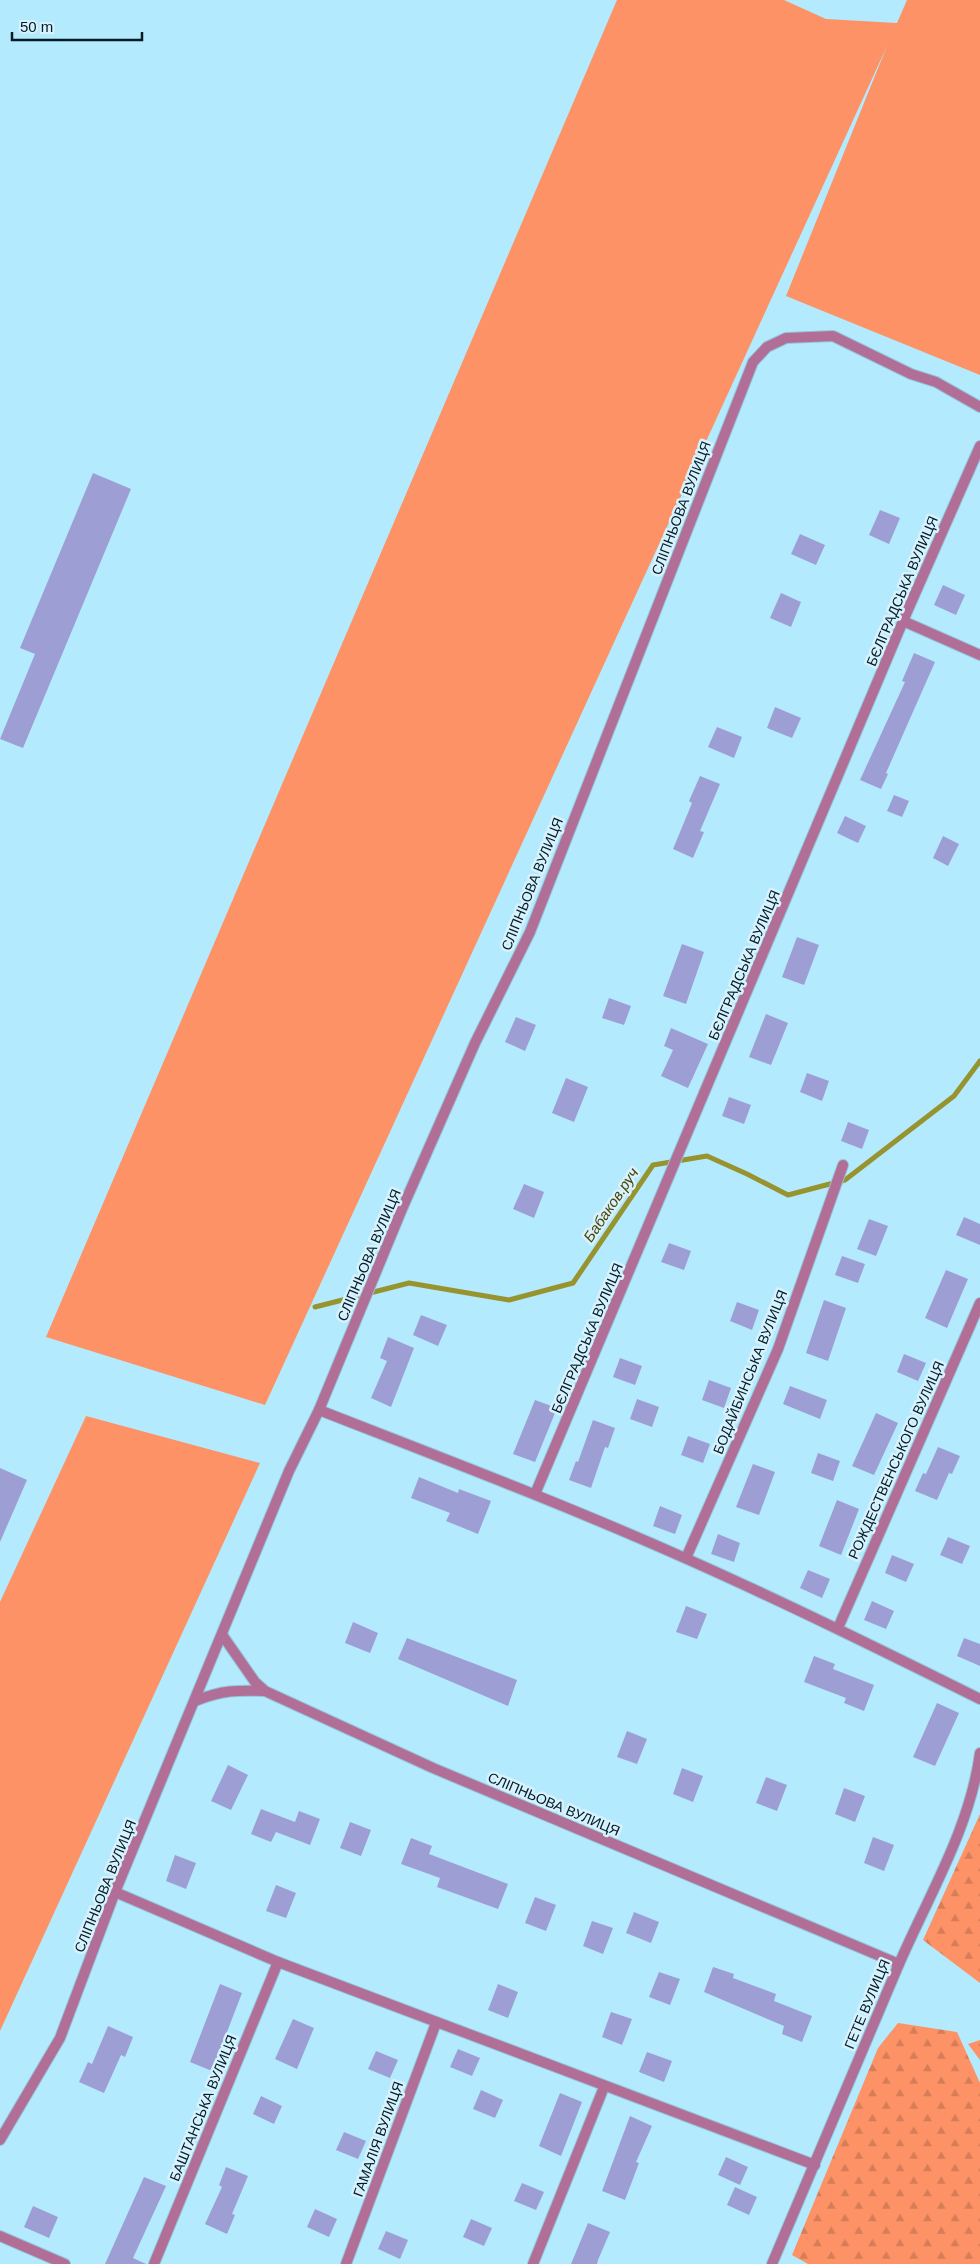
<svg xmlns="http://www.w3.org/2000/svg" width="980" height="2264" viewBox="0 0 980 2264" font-family="Helvetica,sans-serif">
	<style>
		.forest { fill: url(#forest-firs) }
		.garden { fill: #fc9265 }
		.lines { fill: none; stroke-linecap: round; stroke-linejoin: round }
		.stream { stroke: #979430; stroke-width: 5 }
		.building { fill: #9d9fd4 }
		.minor-casing { stroke: #94c5d7; stroke-width: 12 }
		.minor { stroke: #b16f97; stroke-width: 10 }
		.labels { text-anchor: middle; stroke-width: 5; stroke-linejoin: round; paint-order: stroke }
		.street-label { font-size: 14px; fill: #011c26; stroke: #d8f2fd }
		.water-label { font-size: 15px; font-style: italic; fill: #494307; stroke: #d8f2fd }
	</style>
	<defs>
		<pattern id="forest-firs" width="22" height="20" patternUnits="userSpaceOnUse" patternTransform="scale(1.25)"><rect width="22" height="20" fill="#fc9265"/><path d="M5 1l3.5 6h-7zM16 11l3.5 6h-7z" fill="#d67d58"/></pattern>
	</defs>
	<rect width="100%" height="100%" fill="#b4eafe"/>
	<g class="forest">
		<path d="M980,1814V1983L923,1940Z"/>
		<path d="M898,2023L957,2032L980,2083V2264H808L792,2255L878,2048Z"/>
		<path d="M980,2040V2060L968,2044Z"/>
	</g>
	<g class="garden">
		<path d="M617,0H784L826,19L897,23L907,0H980V375L786,296L887,46L265,1405L46,1337Z"/>
		<path d="M86,1416L260,1463L0,2031V1602Z"/>
	</g>
	<g class="lines">
		<path class="stream" d="M315,1307L409,1283L509,1300L573,1283L653,1165L707,1156L747,1174L788,1195L845,1180L954,1096L980,1061"/>
	</g>
	<g class="building">
		<path d="M93,473L131,489L23,748L0,739L35,654L20,648Z"/>
		<path d="M880,510L900,518L889,544L869,535Z"/>
		<path d="M800,534L825,545L816,565L791,554Z"/>
		<path d="M943,585L965,595L956,615L934,605Z"/>
		<path d="M781,593L801,602L791,627L770,618Z"/>
		<path d="M914,653L935,662L886,773L888,774L881,789L860,780L905,682L902,681Z"/>
		<path d="M775,707L801,718L792,738L767,728Z"/>
		<path d="M717,727L742,737L734,758L708,747Z"/>
		<path d="M700,776L720,784L700,831L704,832L693,858L673,849L692,803L689,801Z"/>
		<path d="M894,795L909,801L902,817L887,811Z"/>
		<path d="M845,816L866,826L858,843L837,833Z"/>
		<path d="M943,836L959,844L948,866L933,858Z"/>
		<path d="M797,937L819,945L804,985L782,977Z"/>
		<path d="M682,944L704,952L686,1004L663,996Z"/>
		<path d="M609,998L631,1006L624,1025L602,1018Z"/>
		<path d="M766,1014L788,1023L771,1065L749,1057Z"/>
		<path d="M516,1017L536,1025L525,1051L505,1042Z"/>
		<path d="M671,1028L708,1044L688,1088L661,1076L673,1050L664,1046Z"/>
		<path d="M807,1073L829,1081L822,1101L800,1092Z"/>
		<path d="M566,1078L588,1087L574,1122L552,1113Z"/>
		<path d="M729,1097L751,1105L744,1124L722,1116Z"/>
		<path d="M848,1122L869,1130L862,1149L841,1141Z"/>
		<path d="M524,1184L544,1192L534,1218L513,1209Z"/>
		<path d="M964,1217L980,1224V1245L956,1235Z"/>
		<path d="M869,1219L888,1226L876,1256L857,1249Z"/>
		<path d="M669,1243L691,1251L684,1270L661,1262Z"/>
		<path d="M842,1256L865,1264L858,1283L835,1275Z"/>
		<path d="M946,1270L968,1279L947,1328L925,1318Z"/>
		<path d="M824,1300L846,1308L828,1361L806,1353Z"/>
		<path d="M737,1302L759,1310L752,1330L730,1321Z"/>
		<path d="M421,1315L447,1325L438,1346L413,1335Z"/>
		<path d="M388,1337L414,1348L391,1407L371,1398L387,1361L380,1358Z"/>
		<path d="M904,1354L926,1363L918,1381L897,1372Z"/>
		<path d="M620,1358L642,1366L635,1385L613,1377Z"/>
		<path d="M709,1380L731,1388L724,1408L702,1400Z"/>
		<path d="M790,1386L827,1400L820,1419L783,1404Z"/>
		<path d="M637,1399L659,1407L652,1427L630,1419Z"/>
		<path d="M535,1400L557,1408L535,1462L513,1454Z"/>
		<path d="M876,1413L898,1423L874,1475L852,1466Z"/>
		<path d="M593,1420L615,1428L608,1448L605,1447L591,1488L569,1480L576,1461L578,1462Z"/>
		<path d="M688,1436L710,1444L703,1463L681,1455Z"/>
		<path d="M938,1447L960,1456L952,1474L949,1473L937,1500L915,1491L923,1473L926,1474Z"/>
		<path d="M818,1453L840,1461L833,1481L811,1473Z"/>
		<path d="M753,1464L775,1472L759,1515L736,1507Z"/>
		<path d="M0,1468L27,1480L0,1542Z"/>
		<path d="M419,1477L458,1493L459,1489L491,1501L478,1534L446,1521L450,1513L411,1498Z"/>
		<path d="M837,1500L859,1509L841,1555L819,1546Z"/>
		<path d="M660,1506L682,1515L675,1534L653,1526Z"/>
		<path d="M718,1534L740,1543L734,1562L711,1554Z"/>
		<path d="M948,1537L970,1546L962,1564L940,1555Z"/>
		<path d="M892,1555L914,1564L906,1582L885,1573Z"/>
		<path d="M808,1570L830,1579L822,1598L800,1588Z"/>
		<path d="M872,1601L894,1611L886,1629L864,1620Z"/>
		<path d="M686,1606L707,1614L697,1639L676,1632Z"/>
		<path d="M353,1622L378,1633L370,1653L345,1643Z"/>
		<path d="M407,1638L517,1680L508,1706L398,1659Z"/>
		<path d="M964,1638L980,1644V1666L957,1656Z"/>
		<path d="M814,1656L835,1664L833,1669L874,1685L864,1711L844,1703L846,1698L804,1682Z"/>
		<path d="M937,1703L959,1713L935,1766L913,1757Z"/>
		<path d="M627,1731L647,1739L637,1764L617,1757Z"/>
		<path d="M228,1765L248,1775L231,1810L211,1801Z"/>
		<path d="M682,1768L703,1776L693,1802L673,1794Z"/>
		<path d="M766,1777L787,1785L777,1811L756,1803Z"/>
		<path d="M844,1788L865,1796L855,1822L835,1814Z"/>
		<path d="M261,1809L295,1822L299,1811L320,1819L310,1845L276,1832L271,1842L251,1834Z"/>
		<path d="M350,1822L371,1830L361,1856L340,1848Z"/>
		<path d="M873,1837L894,1845L884,1871L864,1863Z"/>
		<path d="M411,1838L432,1846L429,1854L508,1884L498,1909L437,1887L440,1878L401,1864Z"/>
		<path d="M175,1855L196,1863L186,1889L166,1881Z"/>
		<path d="M276,1885L296,1893L286,1918L266,1911Z"/>
		<path d="M535,1897L556,1905L546,1931L525,1923Z"/>
		<path d="M634,1912L659,1922L651,1943L626,1933Z"/>
		<path d="M592,1921L613,1928L603,1954L583,1946Z"/>
		<path d="M713,1967L734,1974L733,1978L776,1994L774,2001L812,2016L802,2042L782,2034L784,2026L704,1992Z"/>
		<path d="M659,1972L680,1979L670,2005L649,1997Z"/>
		<path d="M220,1984L242,1993L212,2071L190,2062Z"/>
		<path d="M498,1984L518,1992L508,2018L488,2010Z"/>
		<path d="M611,2012L632,2019L622,2045L602,2037Z"/>
		<path d="M293,2019L314,2028L297,2069L275,2059Z"/>
		<path d="M108,2026L133,2037L125,2057L121,2055L104,2093L79,2082L88,2062L92,2064Z"/>
		<path d="M458,2049L480,2058L472,2076L450,2067Z"/>
		<path d="M376,2051L398,2060L390,2078L368,2069Z"/>
		<path d="M647,2052L672,2061L664,2082L639,2072Z"/>
		<path d="M481,2090L503,2100L495,2118L473,2109Z"/>
		<path d="M560,2093L582,2102L561,2156L539,2146Z"/>
		<path d="M261,2096L282,2106L274,2124L253,2114Z"/>
		<path d="M630,2116L652,2126L636,2162L639,2163L625,2200L602,2191Z"/>
		<path d="M344,2132L366,2141L358,2159L336,2150Z"/>
		<path d="M726,2157L748,2167L740,2185L718,2175Z"/>
		<path d="M226,2167L248,2176L232,2214L235,2215L227,2234L205,2224L222,2187L219,2185Z"/>
		<path d="M144,2177L166,2186L133,2258L146,2264H105Z"/>
		<path d="M522,2183L544,2192L536,2210L514,2201Z"/>
		<path d="M735,2187L757,2197L749,2215L727,2205Z"/>
		<path d="M33,2206L58,2217L49,2238L24,2227Z"/>
		<path d="M315,2209L337,2219L329,2237L307,2227Z"/>
		<path d="M471,2219L492,2228L484,2246L463,2237Z"/>
		<path d="M588,2223L610,2232L598,2260L597,2264H571Z"/>
		<path d="M386,2231L408,2240L400,2259L378,2249Z"/>
	</g>
	<g class="lines">
		<g class="minor-casing">
			<g id="minor">
				<path d="M903,621L980,655"/>
				<path d="M319,1410C442,1458 566,1505 687,1559C786,1603 883,1651 980,1699"/>
				<path d="M535,1494L903,621L980,446"/>
				<path d="M686,1558L778,1349L843,1165"/>
				<path d="M838,1628L980,1303"/>
				<path d="M223,1636L255,1682L265,1691L433,1768L899,1964"/>
				<path d="M195,1701C222,1690 237,1690 265,1691"/>
				<path d="M115,1892L278,1962L815,2165"/>
				<path d="M0,2140L60,2038L115,1892L289,1471L319,1410L402,1209L475,1043L530,932L753,362L767,347L786,338L833,336L911,374L936,382L980,407"/>
				<path d="M0,2236L65,2264"/>
				<path d="M154,2264L278,1962"/>
				<path d="M346,2264L436,2023"/>
				<path d="M533,2264L604,2087"/>
				<path d="M772,2264C815,2164 856,2064 899,1964C929,1895 970,1828 980,1753"/>
			</g>
		</g>
		<use href="#minor" class="minor"/>
	</g>
	<g class="labels">
		<g class="street-label">
			<text transform="translate(681 508) rotate(-69)" y="5">СЛІПНЬОВА ВУЛИЦЯ</text>
			<text transform="translate(902 591) rotate(-67)" y="5">БЄЛГРАДСЬКА ВУЛИЦЯ</text>
			<text transform="translate(532 884) rotate(-68)" y="5">СЛІПНЬОВА ВУЛИЦЯ</text>
			<text transform="translate(744 965) rotate(-67)" y="5">БЄЛГРАДСЬКА ВУЛИЦЯ</text>
			<text transform="translate(369 1255) rotate(-67)" y="5">СЛІПНЬОВА ВУЛИЦЯ</text>
			<text transform="translate(587 1338) rotate(-67)" y="5">БЄЛГРАДСЬКА ВУЛИЦЯ</text>
			<text transform="translate(750 1372) rotate(-68)" y="5">БОДАЙБИНСЬКА ВУЛИЦЯ</text>
			<text transform="translate(896 1460) rotate(-66)" y="5">РОЖДЕСТВЕНСЬКОГО ВУЛИЦЯ</text>
			<text transform="translate(554 1804) rotate(23)" y="5">СЛІПНЬОВА ВУЛИЦЯ</text>
			<text transform="translate(105 1886) rotate(-68)" y="5">СЛІПНЬОВА ВУЛИЦЯ</text>
			<text transform="translate(867 2004) rotate(-67)" y="5">ГЕТЕ ВУЛИЦЯ</text>
			<text transform="translate(203 2108) rotate(-68)" y="5">БАШТАНСЬКА ВУЛИЦЯ</text>
			<text transform="translate(378 2139) rotate(-70)" y="5">ГАМАЛІЯ ВУЛИЦЯ</text>
		</g>
		<g class="water-label">
			<text transform="translate(611 1205) rotate(-56)" y="5">Бабаков.руч</text>
		</g>
	</g>
	<path d="M12 32v8h130v-8" fill="none" stroke="#011c26" stroke-width="2.5"/>
	<text x="20" y="32" font-size="15" fill="#011c26" stroke="#d8f2fd" stroke-width="4" paint-order="stroke">50 m</text>
</svg>
